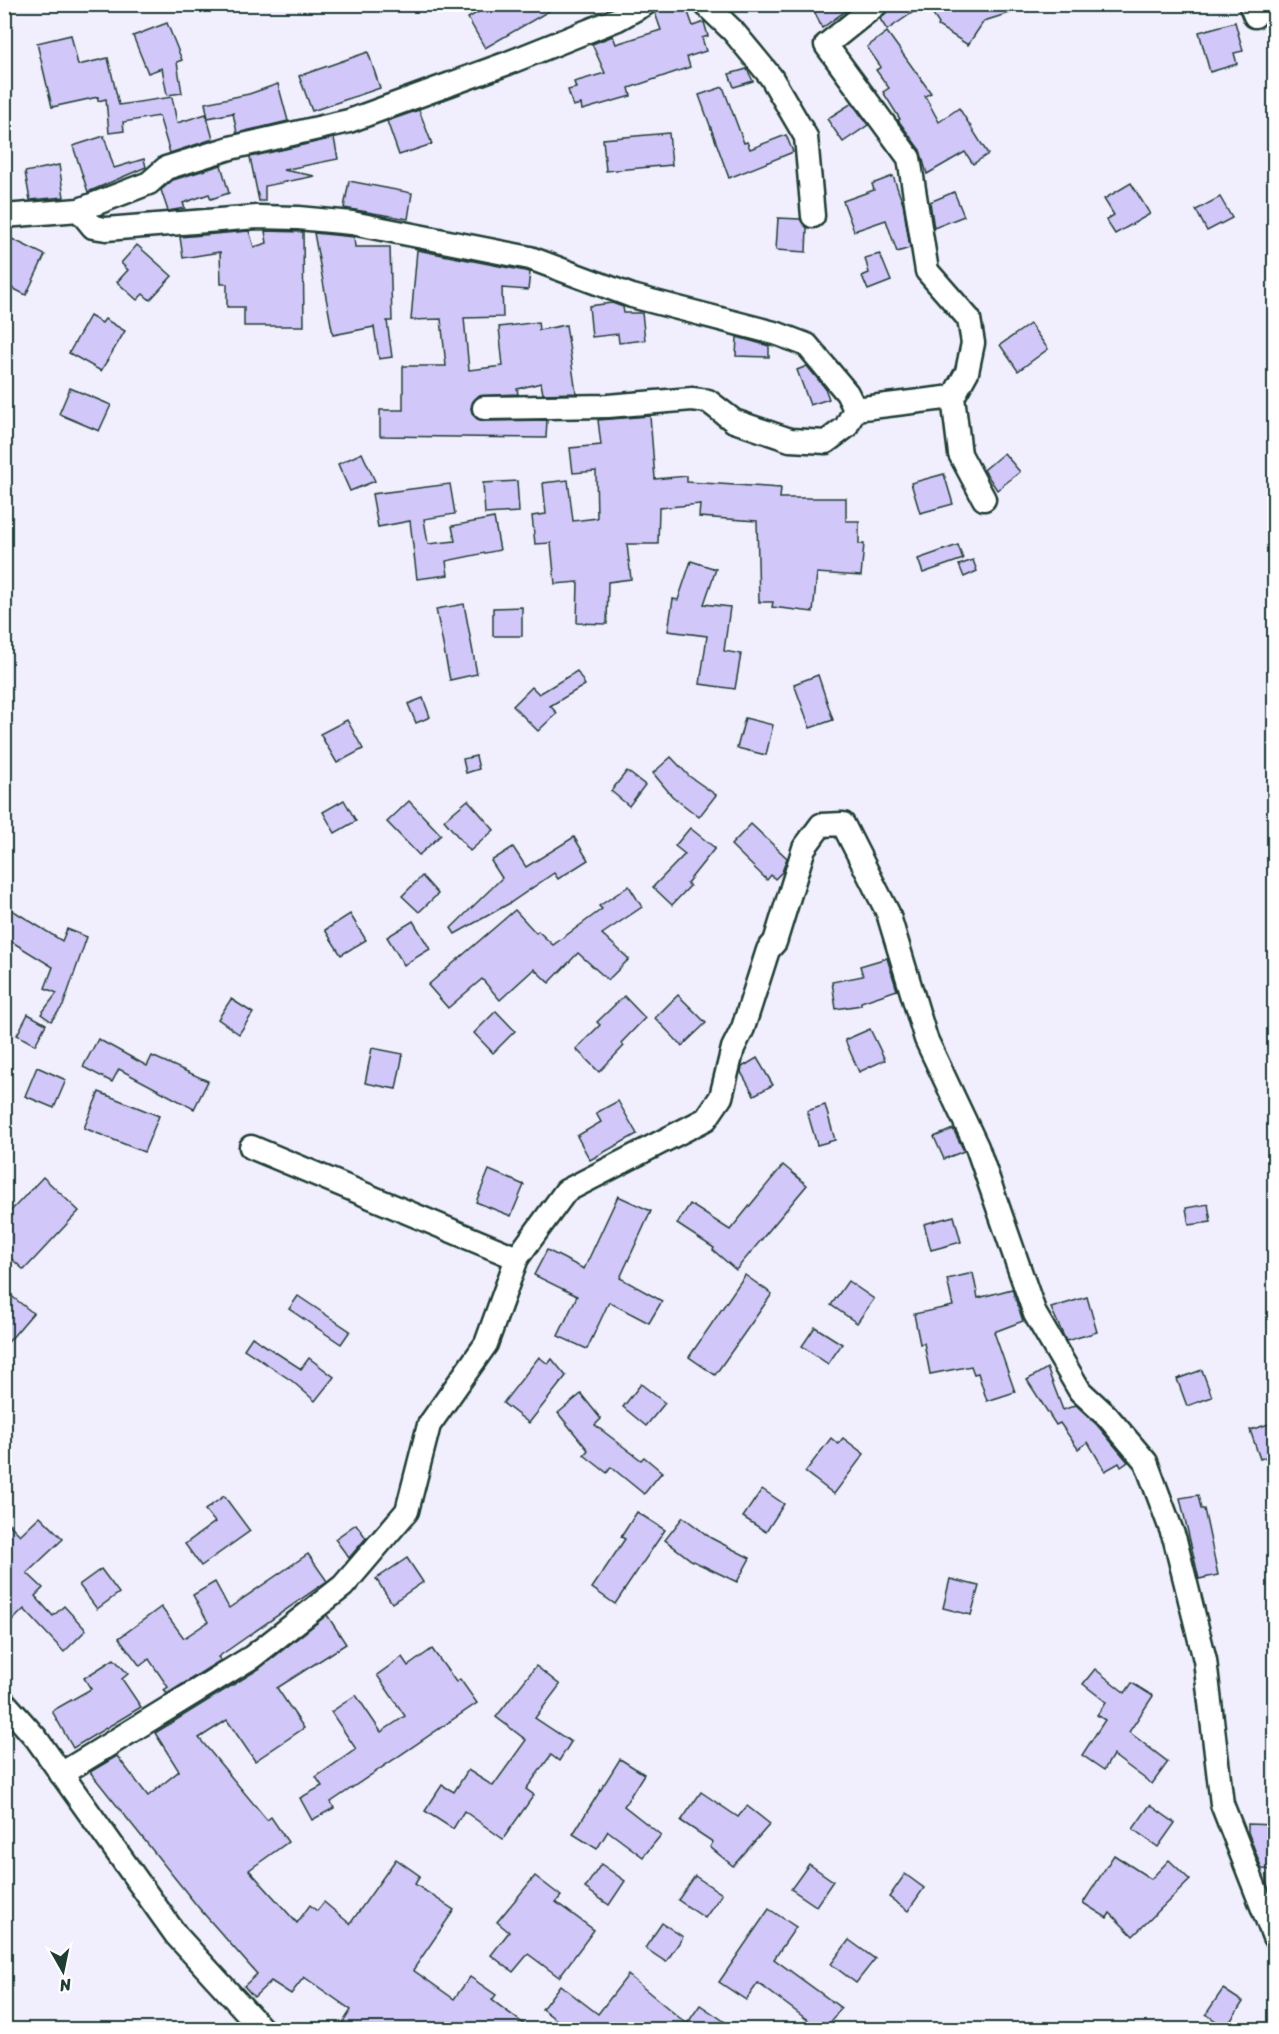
<svg xmlns="http://www.w3.org/2000/svg" width="1279" height="2034" viewBox="0 0 1279 2034" font-family="Sriracha,sans-serif">
	<style>
		.building { fill: #d1c7f9; stroke: #1f3d34; stroke-width: 1.5 }
		.lines { fill: none; stroke-linecap: round; stroke-linejoin: round }
		.minor-casing { stroke: #1f3d34; stroke-width: 27 }
		.minor { stroke: #fff; stroke-width: 22 }
	</style>
	<rect width="100%" height="100%" fill="#f1eefd"/>
	<filter id="ink" filterUnits="userSpaceOnUse"><feTurbulence type="fractalNoise" baseFrequency=".0167" numOctaves="2"/><feDisplacementMap in="SourceGraphic" scale="12" xChannelSelector="R" yChannelSelector="G"/><feConvolveMatrix kernelMatrix="1 2 1 2 8 2 1 2 1" color-interpolation-filters="sRGB"/></filter>
	<g filter="url(#ink)">
		<g class="building">
			<path d="M492,4H561L485,48L468,18Z"/>
			<path d="M658,4H685L693,26L704,22L708,36L702,38L706,51L687,57L690,67L629,88L631,96L582,110L581,104L573,106L568,90L576,88L574,82L605,73L592,44L613,36L616,44L661,30L655,13Z"/>
			<path d="M811,4H855L822,28Z"/>
			<path d="M890,4H925L887,30L880,19L889,9Z"/>
			<path d="M926,4H1025L1026,8L984,21L968,45L938,26L939,24Z"/>
			<path d="M1235,22L1243,51L1234,53L1237,64L1210,72L1199,32Z"/>
			<path d="M167,23L182,60L177,62L182,93L167,95L162,68L148,73L133,36Z"/>
			<path d="M887,32L931,93L925,96L939,122L959,108L988,154L973,164L965,152L927,174L920,150L898,120L900,119L883,92L889,88L876,70L881,67L867,47Z"/>
			<path d="M71,35L78,65L108,58L119,105L172,97L177,123L206,114L213,139L170,153L159,116L123,122L124,131L109,133L106,99L98,101V97L52,107L37,43Z"/>
			<path d="M368,52L380,88L312,111L299,76Z"/>
			<path d="M747,69L753,81L734,87L729,74Z"/>
			<path d="M278,84L288,121L237,133L233,113L208,118L205,103L249,94Z"/>
			<path d="M723,87L744,143L747,142L750,149L786,135L793,152L729,178L699,95Z"/>
			<path d="M852,103L868,125L843,142L827,119Z"/>
			<path d="M419,110L432,144L399,155L387,121Z"/>
			<path d="M669,133L672,165L606,171L603,139Z"/>
			<path d="M104,136L114,168L144,159L146,167L88,192L73,146Z"/>
			<path d="M334,138L338,159L283,170L315,176L265,186V201H259L250,157Z"/>
			<path d="M59,165L64,197L30,200L25,172Z"/>
			<path d="M221,165L229,193L211,199L209,194L183,203L185,208L168,211L161,190L173,180Z"/>
			<path d="M893,176L903,204L910,248L897,252L886,220L854,231L843,201L874,190L872,184Z"/>
			<path d="M349,181L412,193L408,219L344,208Z"/>
			<path d="M1131,183L1150,214L1115,234L1106,220L1114,215L1104,199Z"/>
			<path d="M954,192L964,216L934,228L930,202Z"/>
			<path d="M1220,197L1232,218L1207,231L1196,210Z"/>
			<path d="M778,218L800,219L807,228L806,252L776,250Z"/>
			<path d="M249,231L254,247L267,243L265,231L303,232L304,326H244V307H227V284H221L220,252L183,258L180,237Z"/>
			<path d="M314,233L354,237L355,247H390L392,321H387L392,357L379,359L374,327L333,335Z"/>
			<path d="M12,239L45,255L26,295L4,284V255Z"/>
			<path d="M137,245L172,276L150,300L143,294L137,300L117,282L128,270L121,263Z"/>
			<path d="M417,250L530,272L528,290L502,288L503,317L464,318L469,370L503,366L499,327L538,322L539,330L566,325L576,393L543,394L541,383L517,389L518,394L478,396L471,408L473,415L484,421L547,420L546,438L380,436V410H403V366H446L441,319L411,320Z"/>
			<path d="M880,254L891,281L868,290L862,276L869,273L865,258Z"/>
			<path d="M612,303L623,307L624,313H642L645,340L619,343L618,334L592,337L589,306Z"/>
			<path d="M90,316L102,323L105,319L125,331L101,371L69,353Z"/>
			<path d="M1030,324L1048,349L1018,371L1000,345Z"/>
			<path d="M737,337L769,346V357L736,356Z"/>
			<path d="M807,366L825,388L829,399L810,405L797,370Z"/>
			<path d="M70,388L111,405L99,431L59,414Z"/>
			<path d="M650,416L655,479L687,476V482L781,488L780,498H846V521H859V544H864L861,576L817,573L813,612L772,607L773,602H759L757,521L699,517L700,504L659,508L658,544H627L631,579L608,582L607,624L577,623L578,582L555,584L551,543L535,544L532,516L546,514L543,483L568,480L573,521L597,518L596,471L573,473L570,448L601,445L598,420Z"/>
			<path d="M362,453L375,481L350,491L338,464Z"/>
			<path d="M1004,453L1020,472L997,490L984,470Z"/>
			<path d="M944,474L953,504L920,513L911,483Z"/>
			<path d="M517,481L519,512L485,514L483,483Z"/>
			<path d="M450,484L455,514L424,519L428,544L455,541L452,526L494,518L500,550L446,561L448,575L417,579L410,521L378,527L372,494Z"/>
			<path d="M958,545L963,559L923,573L918,559Z"/>
			<path d="M973,560L977,571L964,577L959,565Z"/>
			<path d="M691,561L716,569L704,604L730,607L724,651L741,654L735,689L700,684L707,636L668,631L673,599L678,600Z"/>
			<path d="M464,604L477,674L450,680L436,609Z"/>
			<path d="M522,607V636H493V608Z"/>
			<path d="M577,671L585,685L550,706L557,713L538,731L513,706L532,687L539,694Z"/>
			<path d="M818,675L833,720L810,728L794,684Z"/>
			<path d="M423,698L430,717L416,723L408,704Z"/>
			<path d="M745,718L773,725L766,755L737,748Z"/>
			<path d="M347,720L363,749L337,763L320,734Z"/>
			<path d="M476,756L479,769L466,773L463,759Z"/>
			<path d="M671,757L689,776L716,795L699,817L672,796L653,773Z"/>
			<path d="M627,771L645,785L629,806L611,791Z"/>
			<path d="M344,800L356,821L335,833L323,812Z"/>
			<path d="M468,800L494,830L470,851L444,820Z"/>
			<path d="M409,801L441,835L419,855L387,822Z"/>
			<path d="M751,824L787,858L782,872L775,879L771,875L767,880L731,845Z"/>
			<path d="M690,828L715,848L687,883L690,886L672,905L653,887L685,854L675,846Z"/>
			<path d="M574,837L588,860L558,879L554,873L510,903L455,934L451,928L502,878L491,861L513,847L526,867Z"/>
			<path d="M422,876L438,894L419,912L402,896Z"/>
			<path d="M629,886L642,907L602,934L629,959L608,980L578,953L549,983L534,969L500,1000L482,979L448,1008L428,985L515,910L536,933L538,931L553,945L602,909L599,906Z"/>
			<path d="M4,905L62,941L67,929L87,937L63,1006L51,1021L41,1014L57,993L45,988L53,967L4,937Z"/>
			<path d="M350,914L366,940L341,955L325,930Z"/>
			<path d="M413,921L430,949L404,965L387,937Z"/>
			<path d="M887,958L897,990L861,1002V1005L836,1009L832,982L863,976L860,966Z"/>
			<path d="M678,995L706,1023L682,1046L655,1018Z"/>
			<path d="M624,996L645,1018L621,1043L624,1046L599,1072L576,1049L600,1025L597,1022Z"/>
			<path d="M231,999L253,1013L239,1034L218,1019Z"/>
			<path d="M496,1011L515,1031L493,1053L474,1033Z"/>
			<path d="M28,1014L46,1024L35,1045L17,1035Z"/>
			<path d="M870,1029L885,1060L859,1072L845,1040Z"/>
			<path d="M98,1039L147,1066L152,1056L208,1081L194,1109L119,1069L112,1082L83,1067Z"/>
			<path d="M372,1048L403,1054L396,1089L365,1083Z"/>
			<path d="M757,1058L773,1085L754,1095L741,1072L742,1067Z"/>
			<path d="M37,1067L66,1080L54,1108L25,1096Z"/>
			<path d="M99,1092L159,1116L144,1152L84,1128Z"/>
			<path d="M618,1101L637,1134L590,1160L577,1136L601,1122L596,1113Z"/>
			<path d="M825,1105L835,1140L817,1145L807,1111Z"/>
			<path d="M953,1129L964,1151L944,1159L934,1137Z"/>
			<path d="M783,1165L807,1185L736,1270L713,1250L714,1248L677,1224L690,1204L730,1230Z"/>
			<path d="M489,1170L524,1185L511,1216L476,1202Z"/>
			<path d="M43,1177L79,1211L24,1270L4,1252V1218Z"/>
			<path d="M618,1196L651,1211L620,1278L662,1301L649,1323L609,1302L587,1349L558,1336L577,1296L534,1275L547,1250L584,1269Z"/>
			<path d="M1208,1204L1211,1222L1189,1225L1186,1208Z"/>
			<path d="M954,1216L961,1242L931,1250L924,1224Z"/>
			<path d="M973,1273L978,1298L1012,1289L1023,1321L994,1332L1015,1392L987,1401L978,1373L974,1374L971,1366L930,1374L924,1343L920,1344L914,1314L953,1306L947,1279Z"/>
			<path d="M745,1275L772,1294L715,1375L689,1357Z"/>
			<path d="M848,1281L874,1299L857,1323L831,1305Z"/>
			<path d="M4,1290L33,1313L4,1347Z"/>
			<path d="M298,1296L350,1331L341,1344L289,1309Z"/>
			<path d="M1087,1297L1097,1332L1066,1341L1051,1308Z"/>
			<path d="M815,1327L842,1344L828,1364L802,1346Z"/>
			<path d="M252,1337L301,1369L309,1358L334,1377L315,1401L292,1381L244,1349Z"/>
			<path d="M539,1357L548,1364L552,1359L566,1376L529,1423L503,1403Z"/>
			<path d="M1047,1368L1063,1410L1076,1405L1097,1425L1128,1462L1121,1467L1119,1463L1105,1471L1088,1442L1078,1449L1060,1423L1056,1425L1027,1380Z"/>
			<path d="M1202,1370L1212,1397L1187,1406L1177,1379Z"/>
			<path d="M641,1384L665,1403L646,1426L623,1407Z"/>
			<path d="M581,1394L601,1419L595,1425L641,1460L644,1457L662,1472L644,1494L611,1467L607,1473L584,1455L588,1450L558,1413Z"/>
			<path d="M1275,1422V1454L1260,1459L1250,1430Z"/>
			<path d="M831,1438L838,1444L843,1438L864,1454L834,1494L805,1472Z"/>
			<path d="M762,1489L784,1504L766,1532L743,1517Z"/>
			<path d="M1198,1495L1201,1509H1204L1218,1575L1199,1579L1180,1498Z"/>
			<path d="M224,1496L250,1531L201,1566L185,1544L215,1522L205,1510Z"/>
			<path d="M637,1512L665,1530L615,1604L592,1588L625,1539L621,1537Z"/>
			<path d="M40,1516L63,1539L27,1573L43,1588L35,1596L53,1616L64,1606L86,1630L64,1652L24,1609L4,1629V1519L20,1535Z"/>
			<path d="M683,1517L711,1538L750,1558L737,1582L691,1560L665,1540Z"/>
			<path d="M356,1524L366,1538L349,1558L335,1539Z"/>
			<path d="M308,1554L327,1581L218,1657L221,1660L167,1694L164,1690L168,1687L149,1659L140,1666L119,1638L161,1607L184,1638L208,1622L193,1595L215,1582L229,1608Z"/>
			<path d="M407,1558L423,1582L392,1603L376,1579Z"/>
			<path d="M101,1569L119,1593L97,1609L79,1585Z"/>
			<path d="M950,1579L979,1586L971,1615L943,1608Z"/>
			<path d="M327,1615L346,1644L277,1688L304,1728L255,1761L227,1720L199,1738L267,1820L271,1817L288,1842L249,1870L297,1923L310,1905L317,1911L324,1902L350,1924L396,1859L420,1876L415,1884L454,1910L413,1970L454,1999L470,1977L496,1995L492,2000L532,2030H338L351,2010L304,1977L291,1994L271,1981L254,1997L244,1986L257,1974L198,1907L90,1772L117,1756L148,1796L179,1771L155,1733L259,1669Z"/>
			<path d="M432,1649L456,1682L460,1679L477,1703L331,1802L334,1808L312,1820L300,1798L322,1786L316,1777L356,1749L331,1712L356,1695L381,1732L405,1716L377,1675L402,1657L408,1666Z"/>
			<path d="M114,1659L128,1674L122,1679L141,1707L73,1748L52,1711L91,1689L84,1678Z"/>
			<path d="M536,1666L560,1685L535,1718L571,1742L559,1761L551,1755L526,1789L534,1795L503,1839L464,1811L453,1829L425,1811L442,1785L454,1792L468,1770L493,1786L526,1740L496,1717Z"/>
			<path d="M1095,1669L1125,1693L1132,1683L1153,1696L1129,1732L1168,1762L1152,1784L1113,1755L1104,1770L1082,1755L1105,1720L1097,1715L1106,1702L1083,1684Z"/>
			<path d="M620,1759L644,1774L624,1806L661,1835L643,1857L608,1831L597,1849L573,1834Z"/>
			<path d="M701,1792L738,1817L747,1806L770,1824L733,1866L710,1847L713,1842L681,1821Z"/>
			<path d="M1150,1805L1175,1823L1158,1847L1133,1829Z"/>
			<path d="M1248,1824L1275,1825V1870L1262,1869L1248,1832Z"/>
			<path d="M1114,1855L1151,1879L1169,1860L1190,1880L1133,1936L1110,1913L1107,1918L1083,1903Z"/>
			<path d="M601,1864L625,1881L609,1905L585,1888Z"/>
			<path d="M809,1864L833,1881L816,1906L791,1889Z"/>
			<path d="M905,1874L924,1888L908,1911L889,1897Z"/>
			<path d="M535,1876L561,1896L556,1902L594,1930L559,1977L528,1954L513,1972L491,1955L509,1932L497,1922Z"/>
			<path d="M695,1876L722,1894L705,1918L678,1900Z"/>
			<path d="M769,1909L796,1927L774,1959L841,2008L825,2030H821L758,1983L746,2000L719,1982Z"/>
			<path d="M662,1923L683,1937L666,1962L645,1948Z"/>
			<path d="M849,1940L875,1959L856,1983L831,1964Z"/>
			<path d="M628,1975L687,2024L700,2005L737,2030H570L542,2009L560,1985L598,2014Z"/>
			<path d="M1223,1989L1243,2002L1226,2028L1206,2014Z"/>
		</g>
		<g class="lines">
			<g class="minor-casing">
				<g id="minor">
					<path d="M705,4L733,31L771,77L806,137L813,216"/>
					<path d="M877,4L826,45L909,158L927,271L969,319L973,343L967,372L953,397L960,454L984,499"/>
					<path d="M1250,4L1255,16"/>
					<path d="M79,210L93,227L106,229L257,217L298,218L352,223L530,258L632,296L778,334L807,345L847,393L855,409L846,427L826,442L790,440L734,421L708,401L692,399L608,406L484,408"/>
					<path d="M4,216L79,210L149,183L166,168L230,148L349,121L508,63L618,19L645,4"/>
					<path d="M855,409L953,397"/>
					<path d="M251,1147L517,1258"/>
					<path d="M4,1702L36,1738L176,1935L263,2030"/>
					<path d="M61,1774L252,1657L343,1586L407,1511L429,1425L486,1344L517,1258L566,1191L706,1119L721,1097L733,1048L743,1028L768,950L775,942L804,848L821,825L843,824L888,913L926,1039L977,1147L1035,1314L1080,1391L1107,1416L1146,1462L1175,1540L1205,1660L1222,1804L1274,1937"/>
				</g>
			</g>
			<use href="#minor" class="minor"/>
		</g>
	</g>
	<rect width="1279" height="2034" fill="none" stroke="#fff" stroke-width="24"/>
	<rect x="12" y="12" width="1255" height="2010" fill="none" stroke="#1f3d34" stroke-width="2" filter="url(#ink)"/>
	<g transform="translate(63 1971) rotate(171)" stroke="#ffffff" stroke-width="4.5" paint-order="stroke">
	<path d="M0-4.5L10 22L0 15L-10 22Z" fill="#1f3d34"/>
	<text y="-9" font-size="16" font-weight="bold" text-anchor="middle" fill="#1f3d34">N</text>
	</g>
</svg>
